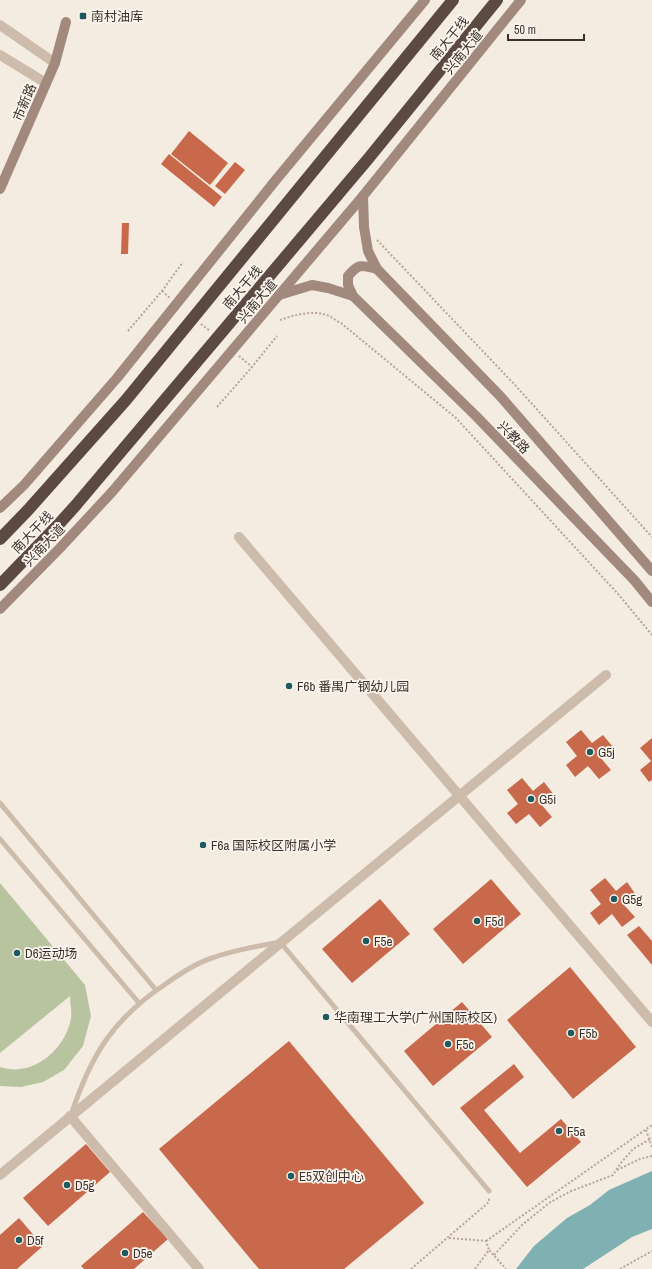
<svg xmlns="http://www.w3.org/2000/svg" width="652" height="1269" viewBox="0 0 652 1269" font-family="'Archivo Narrow','Noto Sans SC',sans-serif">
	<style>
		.green { fill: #b8c4a0 }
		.water { fill: #7fb0b2 }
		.building { fill: #c8694b }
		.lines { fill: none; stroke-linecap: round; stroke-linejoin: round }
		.path { stroke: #b9a596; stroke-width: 2; stroke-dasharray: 2 2; stroke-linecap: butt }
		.lane { stroke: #cdbbac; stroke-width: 5 }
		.street { stroke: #cdbbac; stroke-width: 10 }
		.secondary { stroke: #a18a7d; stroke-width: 10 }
		.highway { stroke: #5c4a42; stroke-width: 12 }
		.poi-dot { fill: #1f5a5e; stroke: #fbf5ee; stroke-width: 1.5 }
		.labels { text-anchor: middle; stroke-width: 3.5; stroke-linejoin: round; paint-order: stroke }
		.poi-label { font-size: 13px; fill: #3b302b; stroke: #fbf5ee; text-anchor: start }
		.street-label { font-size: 13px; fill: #3b302b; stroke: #fbf5ee }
	</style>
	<rect width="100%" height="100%" fill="#f4ebe1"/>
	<path class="green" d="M0,883L85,985L91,1016L83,1046L64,1070L43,1082L21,1087L0,1086V1067C33,1078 66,1049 71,1018C72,1011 70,1003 70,996L0,1053Z"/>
	<path class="water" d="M652,1171V1229L632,1237L583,1269H516L534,1246L567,1218L590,1205L609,1190Z"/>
	<g class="building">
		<path d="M189,131L228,163L210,185L171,154Z"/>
		<path d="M169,154L222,197L214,207L161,164Z"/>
		<path d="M235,162L245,170L225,194L215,186Z"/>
		<path d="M122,223H129L128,254H121Z"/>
		<path d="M581,730L592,743L603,735L613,747L600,757L611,770L599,779L588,766L575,777L566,765L577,756L566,742Z"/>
		<path d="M652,738V780L649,782L640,770L651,761L640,748Z"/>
		<path d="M522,778L533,791L544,782L554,795L541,804L552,817L540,827L529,814L516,824L507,813L518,804L507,790Z"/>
		<path d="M605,878L616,891L627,882L636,895L624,905L635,917L622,927L612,914L599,925L590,913L601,904L590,890Z"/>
		<path d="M491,879L521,914L463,964L433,929Z"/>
		<path d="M380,899L410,934L352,983L322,949Z"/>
		<path d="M639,926L652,941V965L627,935Z"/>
		<path d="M570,967L636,1047L573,1099L507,1020Z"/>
		<path d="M462,1002L492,1037L433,1086L404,1051Z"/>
		<path d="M289,1041L424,1203L344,1269H259L159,1149Z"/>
		<path d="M514,1064L524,1077L484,1110L520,1153L561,1119L581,1142L527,1187L460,1108Z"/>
		<path d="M86,1144L110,1172L48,1226L23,1198Z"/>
		<path d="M143,1212L168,1239L134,1269H84L81,1266Z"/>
		<path d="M19,1218L43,1246L17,1269H0V1235Z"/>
	</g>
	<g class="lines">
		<g class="path">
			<path d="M377,240L515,385L652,537"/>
			<path d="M162,291L170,298"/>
			<path d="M280,320C294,315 312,310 327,315C332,317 336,321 341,323L456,418L619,595L652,635"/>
			<path d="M201,324L210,331"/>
			<path d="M128,331L162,291L183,262"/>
			<path d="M239,356L252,367"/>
			<path d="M217,407L252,367L277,336"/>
			<path d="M646,1130L652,1147"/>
			<path d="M617,1170L640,1159L652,1156"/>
			<path d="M449,1238L486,1241L489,1250"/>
			<path d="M486,1241L652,1125"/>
			<path d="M494,1255L522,1225L549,1203L569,1192L613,1175L620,1164L633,1149L652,1138"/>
			<path d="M411,1269L489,1202V1198"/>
			<path d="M475,1269L489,1250L506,1269"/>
			<path d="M620,1269L652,1251"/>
		</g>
		<g class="lane">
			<path d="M0,803L156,990"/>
			<path d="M0,839L139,1003"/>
			<path d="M72,1112C92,1053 114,1018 167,983C181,973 196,963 212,958C234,950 258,946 280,942L489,1191"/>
		</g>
		<g class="street">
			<path d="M0,25L55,63"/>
			<path d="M0,55L46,83"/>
			<path d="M239,537L652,1022"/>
			<path d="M70,1116L199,1269"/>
			<path d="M0,1175C201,1007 404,843 606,675"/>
		</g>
		<g class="secondary">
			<path d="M0,189L55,63L66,22"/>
			<path d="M363,196L364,227L368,251L377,269L501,397L652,571"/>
			<path d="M377,269C361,265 359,263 348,276V285L353,296L476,416L635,581L652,602"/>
			<path d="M279,295L312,285L328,288L353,296"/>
			<path d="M0,508L24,485L117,378L275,181L425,0"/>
			<path d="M0,609L60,548L112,492L363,196L521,0"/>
		</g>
		<g class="highway">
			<path d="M0,539L28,510L126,400L453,0"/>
			<path d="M0,585L58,525L76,505L368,159L497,0"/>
		</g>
	</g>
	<g class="poi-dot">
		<rect x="79" y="12" width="8" height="8" rx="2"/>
		<circle cx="289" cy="686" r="4"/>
		<circle cx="590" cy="752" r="4"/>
		<circle cx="531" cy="799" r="4"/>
		<circle cx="203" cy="845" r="4"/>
		<circle cx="614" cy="899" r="4"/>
		<circle cx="477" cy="921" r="4"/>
		<circle cx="366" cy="941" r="4"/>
		<circle cx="17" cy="953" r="4"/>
		<circle cx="326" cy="1017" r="4"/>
		<circle cx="571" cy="1033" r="4"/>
		<circle cx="448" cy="1044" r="4"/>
		<circle cx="559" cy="1131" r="4"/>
		<circle cx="291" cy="1176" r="4"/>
		<circle cx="67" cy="1185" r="4"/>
		<circle cx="19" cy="1240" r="4"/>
		<circle cx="125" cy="1253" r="4"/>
	</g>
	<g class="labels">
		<g class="poi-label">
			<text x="91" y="21">南村油库</text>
			<text x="297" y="691">F6b 番禺广钢幼儿园</text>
			<text x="598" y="757">G5j</text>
			<text x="539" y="804">G5i</text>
			<text x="211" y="850">F6a 国际校区附属小学</text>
			<text x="622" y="904">G5g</text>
			<text x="485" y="926">F5d</text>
			<text x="374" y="946">F5e</text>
			<text x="25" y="958">D6运动场</text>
			<text x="334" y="1022">华南理工大学(广州国际校区)</text>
			<text x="579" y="1038">F5b</text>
			<text x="456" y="1049">F5c</text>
			<text x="567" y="1136">F5a</text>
			<text x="299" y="1181">E5双创中心</text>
			<text x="75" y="1190">D5g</text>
			<text x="27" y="1245">D5f</text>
			<text x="133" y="1258">D5e</text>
		</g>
		<g class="street-label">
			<text transform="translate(449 38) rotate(-51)" y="5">南大干线</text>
			<text transform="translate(463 52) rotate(-51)" y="5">兴南大道</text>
			<text transform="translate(24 102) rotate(-67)" y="5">市新路</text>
			<text transform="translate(242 287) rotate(-50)" y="5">南大干线</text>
			<text transform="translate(257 301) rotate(-50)" y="5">兴南大道</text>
			<text transform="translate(514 437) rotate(46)" y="5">兴教路</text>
			<text transform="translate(32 532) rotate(-46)" y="5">南大干线</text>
			<text transform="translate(44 545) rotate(-46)" y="5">兴南大道</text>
		</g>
	</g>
	<path d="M508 34v6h76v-6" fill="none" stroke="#3b302b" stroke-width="2"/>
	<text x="514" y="34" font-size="12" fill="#3b302b" stroke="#fbf5ee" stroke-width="3" paint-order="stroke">50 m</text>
</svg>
